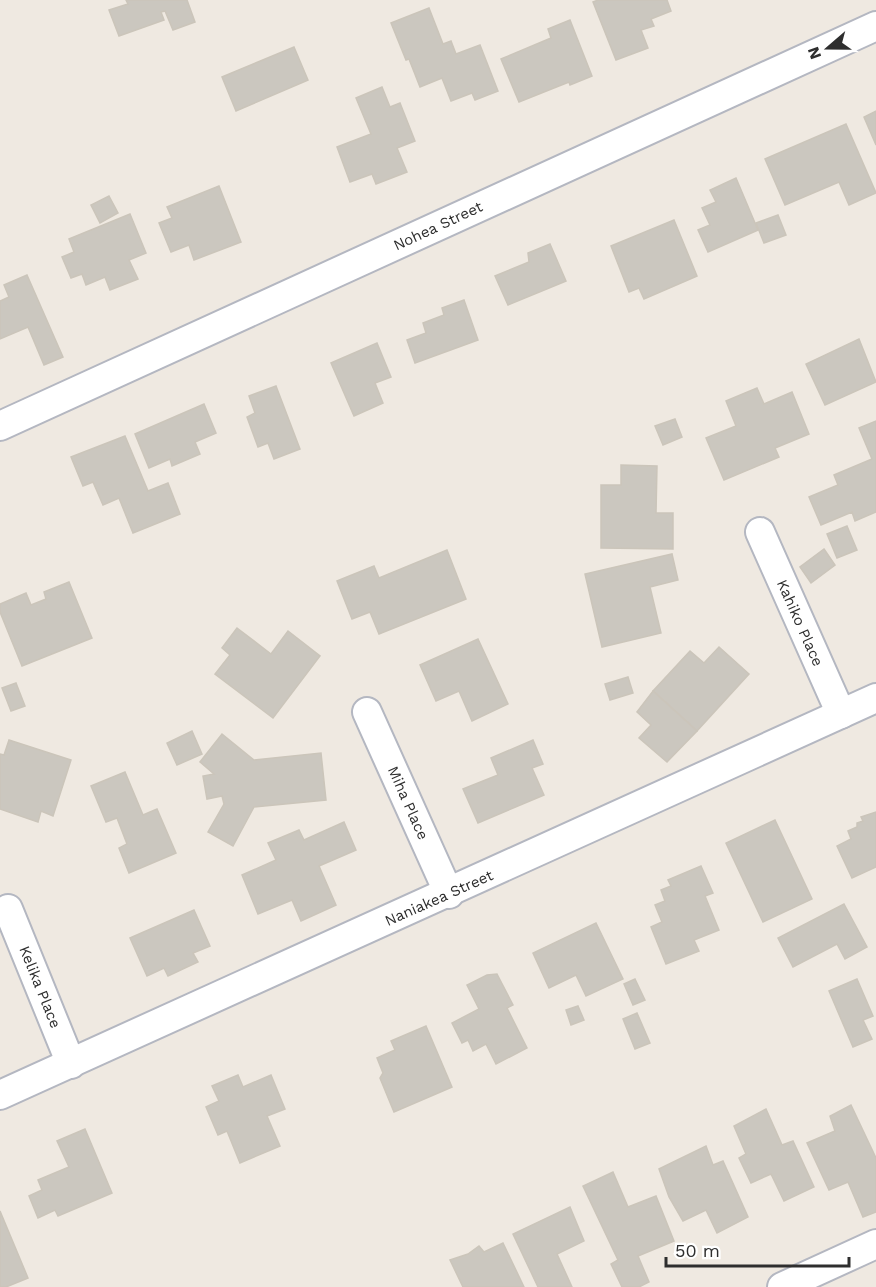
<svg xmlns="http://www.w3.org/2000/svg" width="876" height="1287" viewBox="0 0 876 1287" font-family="'Work Sans',sans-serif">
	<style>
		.building { fill: #cbc7bf; stroke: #cbc5ba; stroke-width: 1.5 }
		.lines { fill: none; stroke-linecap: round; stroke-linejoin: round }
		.minor-casing { stroke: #b4b7c1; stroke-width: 32 }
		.minor { stroke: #fff; stroke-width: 28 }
		.labels { text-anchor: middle; stroke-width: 4.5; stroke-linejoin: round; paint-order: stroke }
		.street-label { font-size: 15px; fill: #2e2e2e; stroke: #fff }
	</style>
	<rect width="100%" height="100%" fill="#efe9e1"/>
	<g class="building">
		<path d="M126,0H187L195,22L173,30L165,11L161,12L164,20L119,36L109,10L128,4Z"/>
		<path d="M598,0H667L671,11L651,19L654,26L641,30L648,48L616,60L593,2Z"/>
		<path d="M429,8L443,44L451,41L456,54L480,45L498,91L475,100L472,93L451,101L442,78L420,87L409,59L406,60L391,23Z"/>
		<path d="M570,20L592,76L570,85L569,82L519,102L501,59L551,38L548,29Z"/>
		<path d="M294,47L308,80L236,111L222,77Z"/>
		<path d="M382,87L390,107L400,103L415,141L397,148L407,172L376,184L372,174L350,182L337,147L371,134L356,98Z"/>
		<path d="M876,111V145L864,117Z"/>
		<path d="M846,124L876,193L849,205L839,182L785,205L765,159Z"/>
		<path d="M736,178L758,230L708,252L698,230L710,225L702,208L716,202L710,190Z"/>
		<path d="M219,186L241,242L194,260L189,245L171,252L159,223L172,218L167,207Z"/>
		<path d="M109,196L118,213L100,223L91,205Z"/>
		<path d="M130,214L146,253L129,260L138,279L110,290L105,277L86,285L82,274L71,278L62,257L74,252L69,239Z"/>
		<path d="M778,215L786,235L764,243L756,223Z"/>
		<path d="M674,220L697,276L644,299L639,288L629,292L611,246Z"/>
		<path d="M550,244L566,281L508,305L495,276L529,262L528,253Z"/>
		<path d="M27,275L63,357L44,365L28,327L0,339V301L9,297L4,285Z"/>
		<path d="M464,300L478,340L415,363L407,340L426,333L423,323L444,315L442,308Z"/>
		<path d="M859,339L876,382L825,405L806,364Z"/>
		<path d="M377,343L391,377L375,383L383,403L354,416L331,363Z"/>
		<path d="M276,386L300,449L274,459L268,443L258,447L247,417L255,413L249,396Z"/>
		<path d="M757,388L764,404L792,392L809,434L775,448L779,457L724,480L706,438L736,426L726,401Z"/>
		<path d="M204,404L216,433L195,442L200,454L172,466L170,459L149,468L135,434Z"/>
		<path d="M675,419L682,437L663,445L655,426Z"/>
		<path d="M876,421V512L855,521L852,512L821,525L809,497L838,485L834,475L872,459L859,428Z"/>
		<path d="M125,436L148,491L168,483L180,514L133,533L119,498L103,505L93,482L83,486L71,457Z"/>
		<path d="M621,465L657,466L656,513H673V549L601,548V485H621Z"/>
		<path d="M847,526L857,550L837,558L827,534Z"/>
		<path d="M824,549L835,565L811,583L800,567Z"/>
		<path d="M447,550L466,599L379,634L370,612L352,619L337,581L374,566L379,578Z"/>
		<path d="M672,554L678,580L650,587L661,633L602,647L585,574Z"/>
		<path d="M69,582L92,638L22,666L0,612V604L26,593L31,605L46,599L44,592Z"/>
		<path d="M237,628L271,654L288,631L320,656L273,718L215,674L230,655L222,648Z"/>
		<path d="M478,639L508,704L472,721L459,691L436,701L420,665Z"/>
		<path d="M719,647L749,674L697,731L653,691L690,651L704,663Z"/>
		<path d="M628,677L633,693L610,700L605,684Z"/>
		<path d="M16,683L25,706L11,711L2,688Z"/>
		<path d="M653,691L697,731L667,762L639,738L651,725L637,712Z"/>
		<path d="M192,731L202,754L177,765L167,743Z"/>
		<path d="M222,734L254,760L321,753L326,800L254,807L233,846L208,832L224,804L222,796L207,799L203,776L214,774L200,762Z"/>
		<path d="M9,740L71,760L53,816L41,811L38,822L0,809V754L4,755Z"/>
		<path d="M533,740L543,764L532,768L544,795L478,823L463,789L498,775L491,758Z"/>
		<path d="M125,772L143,815L157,809L176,853L129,873L119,848L127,844L117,818L106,822L91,786Z"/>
		<path d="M876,812V867L852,878L837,846L851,839L848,831L857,827V823L863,821L861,817Z"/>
		<path d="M775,820L812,899L763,922L726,843Z"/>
		<path d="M344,822L356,850L319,866L336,905L301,921L292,900L258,914L242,875L276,860L268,843L299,830L304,840Z"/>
		<path d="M701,866L713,893L705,896L719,930L694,940L699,951L666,964L651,927L662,922L655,905L665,901L661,890L671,886L668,880Z"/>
		<path d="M844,904L867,947L845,959L837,944L793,967L778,938Z"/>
		<path d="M194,910L210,946L193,953L198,962L168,976L164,968L147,976L130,938Z"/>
		<path d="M596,923L623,979L586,996L576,975L549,988L533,953Z"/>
		<path d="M497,974L513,1005L507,1008L527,1048L496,1064L486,1044L473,1051L468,1040L462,1043L452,1023L479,1009L467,985L487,975Z"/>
		<path d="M635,979L645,1000L633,1005L624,984Z"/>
		<path d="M857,979L873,1016L863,1020L872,1039L853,1047L829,991Z"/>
		<path d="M578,1006L584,1020L571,1025L566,1010Z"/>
		<path d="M637,1013L650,1043L635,1049L623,1019Z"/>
		<path d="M426,1026L452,1087L394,1112L380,1078L383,1073L377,1058L395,1050L391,1041Z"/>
		<path d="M238,1075L243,1087L271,1075L285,1109L267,1116L280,1146L240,1163L227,1131L218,1135L206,1107L219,1101L212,1086Z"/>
		<path d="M851,1105L876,1158V1212L863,1217L848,1182L829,1190L807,1143L835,1131L830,1116Z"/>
		<path d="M766,1109L782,1145L793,1141L814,1187L784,1201L771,1174L751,1183L739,1158L746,1154L734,1126Z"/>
		<path d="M85,1129L112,1193L58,1216L55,1210L38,1218L29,1196L42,1190L38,1180L69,1167L57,1141Z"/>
		<path d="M706,1146L713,1165L723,1161L748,1217L717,1233L706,1210L683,1221L669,1197L659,1169Z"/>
		<path d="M613,1172L628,1207L656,1196L674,1241L638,1256L649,1282L639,1287H622L611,1264L618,1260L583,1186Z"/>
		<path d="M570,1207L584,1241L557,1254L572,1287H538L513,1234Z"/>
		<path d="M0,1211L28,1278L6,1287H0Z"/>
		<path d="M503,1243L524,1287H463L450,1260L468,1254L479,1246L484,1252Z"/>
	</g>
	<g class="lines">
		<g class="minor-casing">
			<g id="minor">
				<path d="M0,426L876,26"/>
				<path d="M760,532L841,714"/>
				<path d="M367,712L449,894"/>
				<path d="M8,909L71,1064"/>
				<path d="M0,1095L876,698"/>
				<path d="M782,1287L876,1244"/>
			</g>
		</g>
		<use href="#minor" class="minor"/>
	</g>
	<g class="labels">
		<g class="street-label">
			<text transform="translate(438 226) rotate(-25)" y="5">Nohea Street</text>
			<text transform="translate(800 623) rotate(66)" y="5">Kahiko Place</text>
			<text transform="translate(408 803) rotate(66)" y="5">Miha Place</text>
			<text transform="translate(439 898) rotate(-24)" y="5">Naniakea Street</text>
			<text transform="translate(40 987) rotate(68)" y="5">Kelika Place</text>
		</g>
	</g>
	<g transform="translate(828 48) rotate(250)" stroke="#ffffff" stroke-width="4.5" paint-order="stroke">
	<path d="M0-4.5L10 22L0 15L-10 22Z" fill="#2e2e2e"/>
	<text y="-9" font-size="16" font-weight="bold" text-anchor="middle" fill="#2e2e2e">N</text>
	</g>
	<path d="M666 1257v9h183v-9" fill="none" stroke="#2e2e2e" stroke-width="3"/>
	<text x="675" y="1257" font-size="18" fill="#2e2e2e" stroke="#ffffff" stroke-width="4.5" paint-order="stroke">50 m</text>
</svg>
